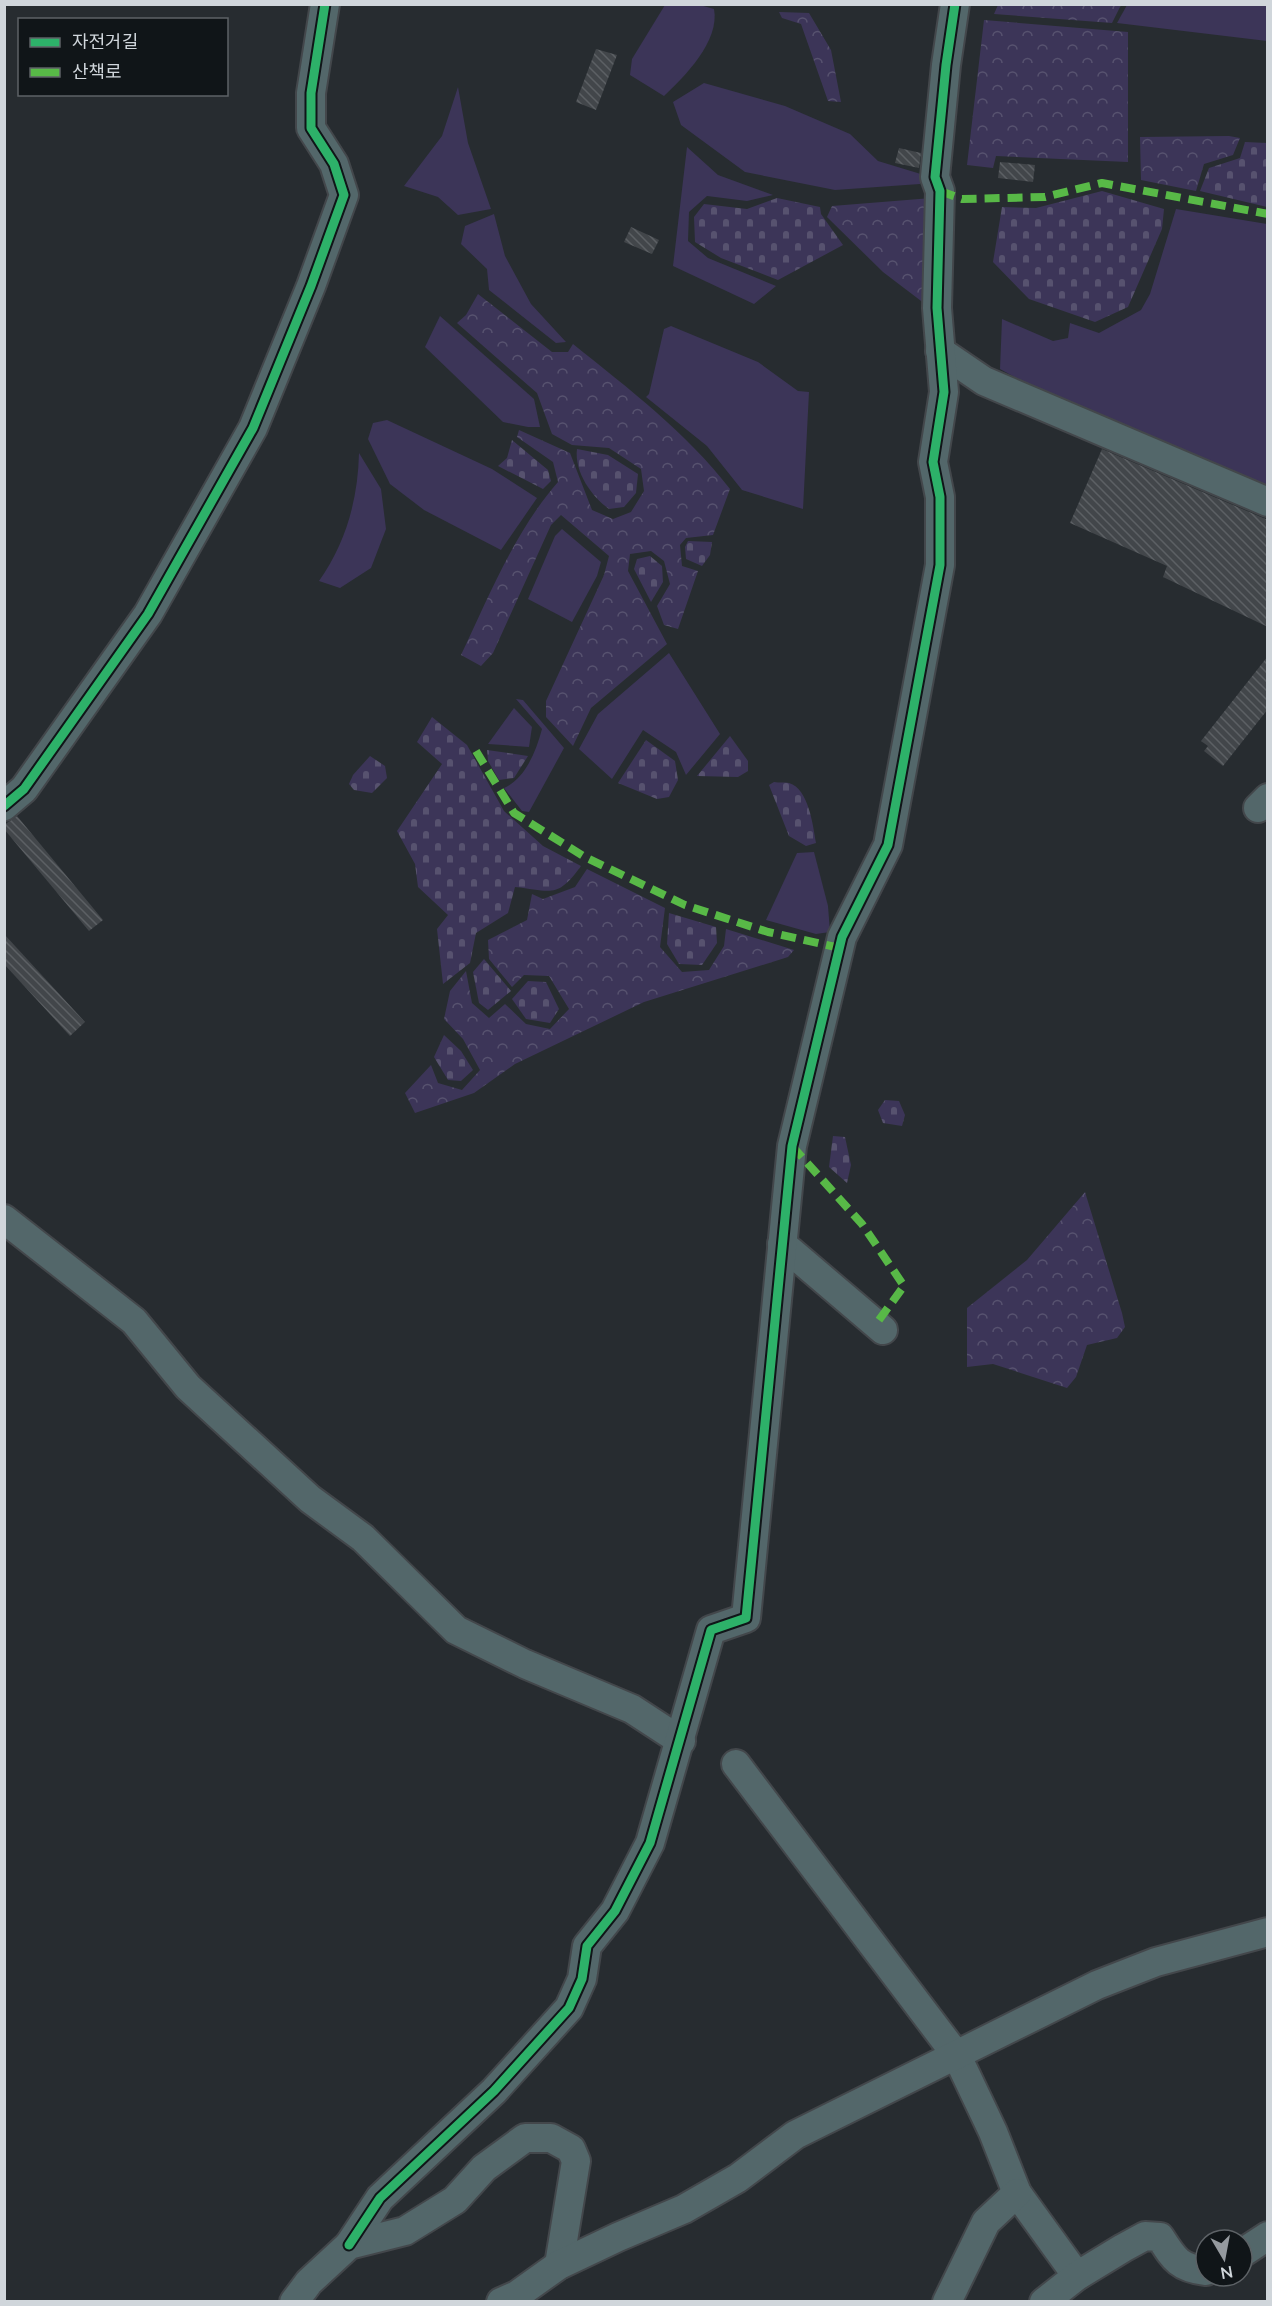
<svg xmlns="http://www.w3.org/2000/svg" width="1272" height="2306" viewBox="0 0 1272 2306" font-family="Lato,'Noto Sans KR',sans-serif">
	<style>
		.green { fill: #3c3558 }
		.forest { fill: url(#forest-crowns) }
		.cemetery { fill: url(#cemetery-stones) }
		.building { fill: url(#building-back-hatch) }
		.lines { fill: none; stroke-linecap: round; stroke-linejoin: round }
		.minor-casing { stroke: #43474b; stroke-width: 32 }
		.minor { stroke: #53676a; stroke-width: 28 }
		.quiet { stroke: #58b947; stroke-width: 8; stroke-dasharray: 15 8; stroke-linecap: butt }
		.cycleway-casing { stroke: #101518; stroke-width: 13 }
		.cycleway { stroke: #2db169; stroke-width: 9 }
	</style>
	<defs>
		<pattern id="forest-crowns" width="20" height="18" patternUnits="userSpaceOnUse" patternTransform="scale(1.5)"><rect width="20" height="18" fill="#3c3558"/><path d="M2 6a3 3 0 1 1 6 0M12 15a3 3 0 1 1 6 0" fill="none" stroke="#57526f"/></pattern>
		<pattern id="cemetery-stones" width="16" height="16" patternUnits="userSpaceOnUse" patternTransform="scale(1.5)"><rect width="16" height="16" fill="#3c3558"/><path d="M2 7V4a2 2 0 0 1 4 0v3zM10 15v-3a2 2 0 0 1 4 0v3z" fill="#57526f"/></pattern>
		<pattern id="building-back-hatch" width="6" height="6" patternUnits="userSpaceOnUse" patternTransform="scale(1.5)"><rect width="6" height="6" fill="#42464a"/><path d="M-1 5l2 2M0 0l6 6M5-1l2 2" fill="none" stroke="#5c6064"/></pattern>
	</defs>
	<rect width="100%" height="100%" fill="#272c30"/>
	<g class="green">
		<path d="M665,5H700L714,9C720,41 685,76 664,96L630,75L632,59Z"/>
		<path d="M1127,5H1267V41L1117,23Z"/>
		<path d="M704,83L785,106L850,134L878,161L924,175L920,184L835,190L745,172L681,125L673,102Z"/>
		<path d="M458,87L468,143L491,209L458,215L438,197L404,186L442,136Z"/>
		<path d="M687,147L718,175L773,195L747,201L707,196L689,212L688,241L708,258L776,286L754,304L673,266Z"/>
		<path d="M1176,209L1267,224V488L1051,397L1000,369L1002,319L1053,341L1068,338L1070,323L1099,333L1141,310L1150,294Z"/>
		<path d="M494,214L505,256L531,304L566,342L556,343L489,290L487,269L461,244L465,226Z"/>
		<path d="M440,316L534,399L540,427H528L503,422L425,347Z"/>
		<path d="M671,326L758,362L798,391L809,392L803,509L742,490L707,446L646,397L649,394L664,329Z"/>
		<path d="M387,420L492,469L537,498L501,550L424,510L390,484L368,439L373,423Z"/>
		<path d="M359,453L381,489L386,529L371,568L340,588L319,581C346,543 358,499 359,453Z"/>
		<path d="M562,529L601,562L597,576L572,622L528,599L555,536Z"/>
		<path d="M669,653L720,734L686,775L676,752L643,730L612,779L579,749L598,714Z"/>
		<path d="M516,699L523,700L564,748L529,812L522,811L504,788C526,778 536,751 542,729Z"/>
		<path d="M514,708L532,727L529,747L488,744Z"/>
		<path d="M814,852L828,906L830,932L816,934L766,920L797,853Z"/>
	</g>
	<g class="forest">
		<path d="M998,5V4L1121,5L1112,23L994,14Z"/>
		<path d="M779,12L809,13L831,50L841,102L828,101L801,24L782,18Z"/>
		<path d="M984,20L1128,32V162L996,156L993,168L967,165Z"/>
		<path d="M1229,136L1240,138L1233,155L1204,164L1196,191L1141,180L1140,137Z"/>
		<path d="M932,198L929,307L883,272L827,217L832,206Z"/>
		<path d="M478,294L552,352H568L573,344C629,389 686,432 730,489L713,535L686,538L680,545L682,566L698,571L678,629L664,625L657,606L670,584L664,561L651,551L630,554L628,571L667,644L591,708L573,746L546,717V701L604,575L609,556L561,515L551,525L493,653L481,666L461,655C489,596 515,531 558,482L553,462L517,437L519,430L570,453L592,510L613,519L631,512L644,491L641,469L609,448L572,445L552,434L537,393L457,323L466,315Z"/>
		<path d="M587,869L665,908L660,947L682,972L709,970L724,946L726,929L794,950L788,957L644,1002L515,1064L474,1093L415,1113L405,1093L431,1065L438,1083L462,1090L480,1070L463,1039L444,1019L450,991L466,971L472,1003L489,1018L505,1004L526,1024L550,1029L569,1009L549,976L524,975L512,987L489,959L488,940L527,920L532,894L543,899L575,887Z"/>
		<path d="M1085,1192L1122,1313L1125,1327L1117,1338L1087,1345L1076,1377L1067,1388L993,1364L967,1367V1308L1027,1260Z"/>
	</g>
	<g class="cemetery">
		<path d="M1245,142L1267,143V207L1200,191L1209,168L1240,158Z"/>
		<path d="M1102,191L1164,209L1162,229L1128,307L1095,322L1029,299L993,262L1002,207L1036,208Z"/>
		<path d="M777,198L820,207L821,214L843,245L778,280L721,258L695,242L694,217L704,204L747,209Z"/>
		<path d="M512,440L548,470L551,481L543,489L498,466L507,458Z"/>
		<path d="M577,449L608,455L638,474L636,493L624,507L609,509C592,497 574,472 577,449Z"/>
		<path d="M688,541L712,542L710,555L702,566L686,559L685,547Z"/>
		<path d="M650,556L662,566L663,582L651,602L634,569L637,559Z"/>
		<path d="M432,717L467,745L504,811L543,846L581,866C557,899 552,891 515,887L508,913L476,933L470,963L443,984L437,929L448,915L418,887L415,864L397,831L442,764L417,742Z"/>
		<path d="M730,736L748,761V771L738,777L697,776Z"/>
		<path d="M646,740L675,761L678,780L669,797L657,799L618,783Z"/>
		<path d="M487,750L528,756L514,778L499,780L488,761Z"/>
		<path d="M370,756L385,766L387,778L372,793L354,790L349,784L353,775Z"/>
		<path d="M774,782C779,783 785,782 789,783C809,789 813,826 816,843L806,846L789,836L769,785Z"/>
		<path d="M669,913L716,927L717,943L702,965L679,964L667,944Z"/>
		<path d="M484,959L511,991L488,1010L479,1003L473,972Z"/>
		<path d="M528,981L546,982L559,1009L550,1023L526,1019L512,999Z"/>
		<path d="M444,1035L461,1051L473,1070L461,1081L448,1080L434,1057Z"/>
		<path d="M885,1100L899,1101L905,1115L902,1126L883,1123L878,1110Z"/>
		<path d="M833,1136L845,1137L851,1165L847,1183L829,1167Z"/>
	</g>
	<g class="building">
		<path d="M596,49L617,55L596,110L576,102Z"/>
		<path d="M899,148L921,153L919,168L895,163Z"/>
		<path d="M1000,162L1035,165L1033,182L998,178Z"/>
		<path d="M631,227L659,240L652,254L624,242Z"/>
		<path d="M1102,449L1268,520V627L1163,577L1167,566L1070,523Z"/>
		<path d="M1268,656V709L1223,766L1204,751L1208,746L1201,741Z"/>
		<path d="M17,816L103,920L89,931L4,829V825Z"/>
		<path d="M4,934L85,1022L70,1036L4,964Z"/>
	</g>
	<g class="lines">
		<g class="minor-casing">
			<g id="minor">
				<path d="M940,351L984,381L1268,502"/>
				<path d="M4,806L24,789L148,614L253,428L311,286L344,195L334,164L311,128V93L325,4"/>
				<path d="M1258,808L1268,798"/>
				<path d="M4,1219L134,1321L188,1387L310,1499L363,1538L456,1630L525,1664L632,1709L681,1741"/>
				<path d="M782,1244L883,1330"/>
				<path d="M736,1764L957,2056L993,2132L1017,2193L1077,2276"/>
				<path d="M349,2245L380,2198L494,2091L569,2008L582,1979L587,1946L615,1911L650,1843L711,1630L746,1618L792,1146L842,937L888,845L940,565V497L933,462L944,392L937,308L940,191L935,177L946,65L955,4"/>
				<path d="M1242,2253L1268,2236"/>
				<path d="M294,2302L309,2282L349,2245L405,2231L455,2200L484,2168L525,2138H551L571,2149L576,2161L559,2265"/>
				<path d="M501,2302L517,2295L559,2265L618,2237L684,2209L738,2178L795,2135L1097,1985L1156,1962L1268,1932"/>
				<path d="M947,2302L986,2222L1017,2193"/>
				<path d="M1044,2302L1077,2276L1123,2248L1145,2236L1160,2237C1174,2259 1179,2268 1206,2271"/>
			</g>
		</g>
		<use href="#minor" class="minor"/>
		<g class="quiet">
			<path d="M940,191L962,199L1045,197L1102,183L1268,214"/>
			<path d="M476,751L514,813L585,857L685,905L768,932L840,948"/>
			<path d="M792,1146L862,1224L904,1286L876,1324"/>
		</g>
		<g class="cycleway-casing">
			<g id="cycleway">
				<path d="M4,806L24,789L148,614L253,428L311,286L344,195L334,164L311,128V93L325,4"/>
				<path d="M349,2245L380,2198L494,2091L569,2008L582,1979L587,1946L615,1911L650,1843L711,1630L746,1618L792,1146L842,937L888,845L940,565V497L933,462L944,392L937,308L940,191L935,177L946,65L955,4"/>
			</g>
		</g>
		<use href="#cycleway" class="cycleway"/>
	</g>
	<rect width="1272" height="2306" fill="none" stroke="#d0d6db" stroke-width="12"/>
	<rect x="18" y="18" width="210" height="78" fill="#101518" stroke="#5d6266" stroke-width="1.5"/>
	<rect x="30" y="38" width="30" height="9" fill="#2db169" stroke="#5d6266" stroke-width="1.5"/>
	<text x="72" y="48" font-size="18" fill="#d0d6db">자전거길</text>
	<rect x="30" y="68" width="30" height="9" fill="#58b947" stroke="#5d6266" stroke-width="1.5"/>
	<text x="72" y="78" font-size="18" fill="#d0d6db">산책로</text>
	<g transform="translate(1224 2258) rotate(170)"><circle r="28" fill="#101518" stroke="#5d6266" stroke-width="1.5"/>
	<path d="M0-4.5L10 22L0 15L-10 22Z" fill="#959a9f"/>
	<text y="-9" font-size="16" font-weight="bold" text-anchor="middle" fill="#d0d6db">N</text>
	</g>
</svg>
